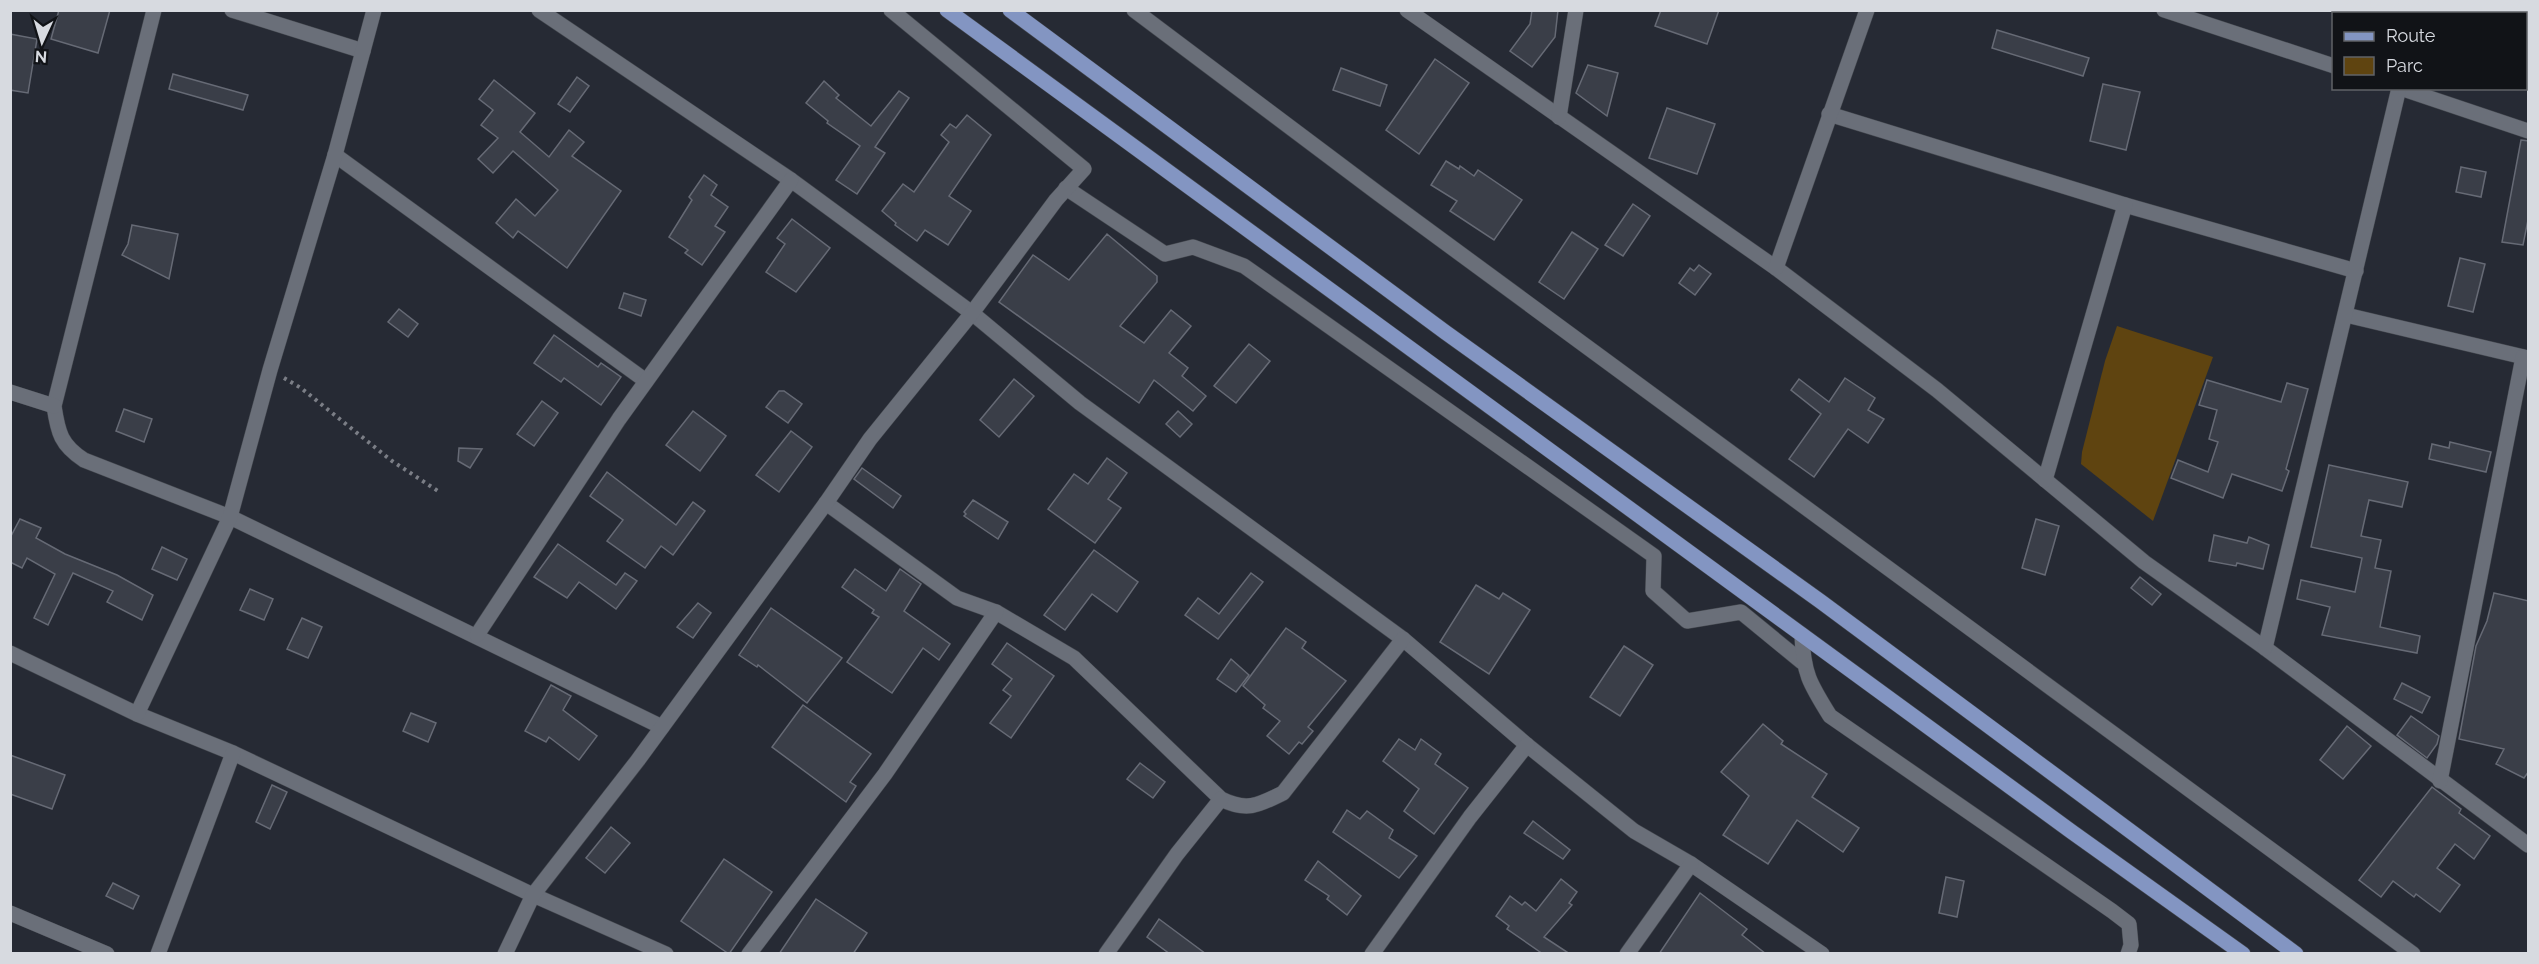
<svg xmlns="http://www.w3.org/2000/svg" width="2539" height="964" viewBox="0 0 2539 964" font-family="Raleway,sans-serif">
	<style>
		.green { fill: #5f4410 }
		.building { fill: #3a3e48; stroke: #666a75; stroke-width: 1.5 }
		.lines { fill: none; stroke-linecap: round; stroke-linejoin: round }
		.street-casing { stroke: #43474e; stroke-width: 16 }
		.primary-casing { stroke: #43474e; stroke-width: 16 }
		.path { stroke: #7b7e86; stroke-width: 4; stroke-dasharray: 3 4.5; stroke-linecap: butt }
		.street { stroke: #6a6f79; stroke-width: 15 }
		.primary { stroke: #8395c2; stroke-width: 15 }
	</style>
	<rect width="100%" height="100%" fill="#262a34"/>
	<path class="green" d="M2117,326L2213,357L2153,521L2081,464L2082,452L2105,361Z"/>
	<g class="building">
		<path d="M59,10H110L98,53L51,39Z"/>
		<path d="M1532,10H1558L1555,37L1532,67L1510,51L1530,24Z"/>
		<path d="M1661,10H1719L1707,44L1655,26Z"/>
		<path d="M1997,30L2089,58L2083,76L1992,48Z"/>
		<path d="M10,34L37,39L28,93L10,90Z"/>
		<path d="M1435,59L1469,83L1419,154L1386,130Z"/>
		<path d="M1588,65L1618,73L1607,116L1576,93Z"/>
		<path d="M1341,68L1387,85L1380,106L1333,90Z"/>
		<path d="M173,74L248,95L243,110L169,89Z"/>
		<path d="M577,77L589,86L570,112L558,104Z"/>
		<path d="M494,80L535,113L520,132L549,157L569,130L584,142L572,156L621,191L567,268L518,231L513,238L496,223L516,199L535,216L558,190L513,151L493,173L478,159L498,138L481,125L493,110L479,99Z"/>
		<path d="M824,81L839,95L836,98L871,126L899,91L909,98L875,147L885,153L857,194L836,180L860,146L827,123L828,121L806,103Z"/>
		<path d="M2103,84L2140,92L2126,150L2090,141Z"/>
		<path d="M1667,108L1715,124L1697,174L1649,158Z"/>
		<path d="M967,115L991,135L949,196L971,211L948,245L925,230L917,241L895,225L896,223L882,211L903,184L914,192L949,142L941,135L950,124L956,128Z"/>
		<path d="M2521,140L2529,141V215L2523,245L2502,242Z"/>
		<path d="M1446,161L1459,169L1460,166L1474,176L1478,170L1522,200L1494,240L1450,211L1457,201L1431,185Z"/>
		<path d="M2461,167L2486,172L2481,197L2456,192Z"/>
		<path d="M704,175L717,185L711,195L728,207L715,226L725,232L702,265L685,253L688,250L669,237L692,200L689,197Z"/>
		<path d="M1633,204L1650,216L1623,256L1605,245Z"/>
		<path d="M792,219L830,248L796,292L766,272L785,244L777,238Z"/>
		<path d="M132,225L178,234L169,279L122,255L128,244Z"/>
		<path d="M1572,232L1598,249L1564,299L1539,282Z"/>
		<path d="M1107,234L1157,276V282L1120,326L1144,343L1171,310L1191,326L1169,353L1188,368L1182,376L1206,396L1193,411L1154,380L1139,403L999,302L1033,255L1069,280Z"/>
		<path d="M2460,258L2485,264L2473,312L2448,306Z"/>
		<path d="M1699,265L1711,274L1695,295L1679,283L1690,268L1694,271Z"/>
		<path d="M624,293L646,300L641,316L619,308Z"/>
		<path d="M399,309L418,324L408,337L388,322Z"/>
		<path d="M554,335L598,367L601,363L621,377L601,405L564,378L561,382L534,363Z"/>
		<path d="M1249,344L1270,361L1236,403L1214,386Z"/>
		<path d="M1845,378L1875,398L1868,410L1884,419L1868,443L1848,429L1814,477L1789,459L1821,414L1791,390L1799,379L1829,402Z"/>
		<path d="M1014,379L1034,396L999,437L980,420Z"/>
		<path d="M2207,380L2281,402L2287,383L2308,389L2286,469L2289,471L2282,491L2232,474L2223,498L2171,478L2178,460L2208,472L2218,442L2209,439L2217,410L2199,405Z"/>
		<path d="M779,391H784L802,404L788,423L766,407Z"/>
		<path d="M542,401L558,413L534,446L517,434Z"/>
		<path d="M124,409L152,419L144,442L116,431Z"/>
		<path d="M693,411L726,436L700,471L666,445Z"/>
		<path d="M1178,411L1192,424L1180,437L1166,424Z"/>
		<path d="M791,431L812,447L779,492L756,475Z"/>
		<path d="M2450,442L2491,452L2486,472L2429,459L2432,444L2449,448Z"/>
		<path d="M459,448L482,449L470,468L458,461Z"/>
		<path d="M1107,458L1127,473L1108,499L1121,508L1095,543L1048,509L1074,474L1088,484Z"/>
		<path d="M2329,465L2408,482L2402,507L2369,500L2361,536L2381,540L2375,568L2391,571L2380,627L2420,636L2417,653L2322,635L2330,607L2297,599L2301,580L2355,592L2362,558L2311,547Z"/>
		<path d="M862,468L901,496L893,508L854,479Z"/>
		<path d="M607,472L676,525L693,502L705,511L673,555L661,546L645,568L607,541L623,520L590,496Z"/>
		<path d="M973,500L1008,522L998,539L964,516L966,514L964,512Z"/>
		<path d="M20,519L41,528L36,538L65,554L117,575L153,595L142,620L107,602L113,591L73,573L48,625L34,618L55,574L27,558L22,568L10,562V538Z"/>
		<path d="M2036,519L2059,526L2045,575L2022,568Z"/>
		<path d="M2214,535L2247,543L2249,537L2269,545L2263,569L2237,563L2236,566L2209,561Z"/>
		<path d="M558,544L616,585L625,573L637,581L616,609L579,582L567,598L534,577Z"/>
		<path d="M162,547L187,559L177,580L152,569Z"/>
		<path d="M1094,550L1138,582L1117,612L1092,594L1065,630L1044,615Z"/>
		<path d="M855,569L886,591L900,569L921,584L904,611L950,644L939,660L923,648L892,693L847,662L879,617L872,613L874,610L842,587Z"/>
		<path d="M1251,573L1263,582L1218,639L1185,615L1198,598L1219,614Z"/>
		<path d="M2140,577L2161,594L2152,605L2131,588Z"/>
		<path d="M1476,585L1499,599L1503,593L1530,610L1489,674L1440,642Z"/>
		<path d="M250,589L273,599L264,620L240,610Z"/>
		<path d="M2494,593L2529,601V771L2524,778L2496,764L2504,749L2459,739L2476,646L2487,621Z"/>
		<path d="M698,603L711,613L693,638L677,627Z"/>
		<path d="M771,608L842,658L807,703L758,665L757,667L739,655Z"/>
		<path d="M302,618L322,627L308,658L287,649Z"/>
		<path d="M1286,628L1306,642L1302,648L1346,681L1308,727L1313,731L1302,744L1299,742L1289,754L1267,736L1280,721L1263,708L1265,705L1243,686Z"/>
		<path d="M1007,643L1054,676L1011,738L990,723L1011,696L1003,690L1012,679L992,664Z"/>
		<path d="M1624,646L1653,665L1620,716L1590,697Z"/>
		<path d="M1231,659L1249,675L1236,692L1217,679Z"/>
		<path d="M2402,683L2430,697L2422,713L2394,699Z"/>
		<path d="M551,685L571,696L563,710L597,736L579,760L549,737L546,742L525,731Z"/>
		<path d="M803,705L871,754L850,782L856,786L846,802L772,747Z"/>
		<path d="M411,713L436,723L428,742L403,731Z"/>
		<path d="M2411,716L2439,736L2437,744L2427,758L2397,735Z"/>
		<path d="M1763,724L1783,741L1781,744L1827,774L1812,797L1859,828L1843,852L1797,820L1768,864L1723,835L1749,796L1721,772Z"/>
		<path d="M2347,726L2371,746L2343,779L2320,760Z"/>
		<path d="M1399,739L1415,750L1421,739L1441,754L1435,764L1468,788L1434,834L1404,811L1419,789L1383,761Z"/>
		<path d="M10,755L65,775L52,809L10,794Z"/>
		<path d="M1140,763L1165,782L1153,798L1127,779Z"/>
		<path d="M272,785L287,792L270,829L256,822Z"/>
		<path d="M2432,787L2461,809L2459,813L2490,836L2474,859L2455,844L2437,868L2460,885L2440,912L2416,894L2414,897L2393,881L2381,897L2359,880Z"/>
		<path d="M1347,810L1360,819L1367,811L1393,830L1389,838L1417,856L1399,878L1333,832Z"/>
		<path d="M1533,821L1570,850L1563,859L1524,833Z"/>
		<path d="M611,827L630,843L605,873L586,858Z"/>
		<path d="M724,859L772,892L729,954L681,921Z"/>
		<path d="M1318,861L1361,896L1347,915L1327,899L1329,896L1305,880Z"/>
		<path d="M1946,877L1964,881L1957,917L1939,913Z"/>
		<path d="M1561,879L1577,892L1569,903L1572,905L1544,937L1570,954H1543L1507,929L1509,926L1496,916L1510,896L1522,905L1525,902L1536,911Z"/>
		<path d="M113,883L139,896L133,909L106,896Z"/>
		<path d="M1700,893L1747,929L1742,935L1766,954H1659Z"/>
		<path d="M816,899L867,933L853,954H779Z"/>
		<path d="M1159,919L1206,954H1170L1147,937Z"/>
	</g>
	<g class="lines">
		<g class="street-casing">
			<g id="street">
				<path d="M154,10L54,406C58,433 61,445 84,460L230,517L662,727"/>
				<path d="M232,10L363,51"/>
				<path d="M539,10L791,180L972,313L1080,403L1403,639L1527,745L1634,831L1691,864L1822,954"/>
				<path d="M1134,10L1379,194L2413,954"/>
				<path d="M1407,10L1776,268L1937,390L2144,562L2265,648L2528,845"/>
				<path d="M2164,10L2334,66"/>
				<path d="M2416,14V10"/>
				<path d="M2400,88L2528,131"/>
				<path d="M1829,114L2125,205L2356,271"/>
				<path d="M1559,117L1576,10"/>
				<path d="M335,155L646,381"/>
				<path d="M1066,188L1165,254L1193,247L1244,266L1654,556L1653,591L1687,621L1741,612L1802,662"/>
				<path d="M1776,268L1867,10"/>
				<path d="M2346,315L2528,358"/>
				<path d="M10,392L54,406"/>
				<path d="M2045,480L2125,205"/>
				<path d="M826,503L957,598L996,612L1074,658L1221,799C1247,812 1259,805 1283,793L1403,639"/>
				<path d="M477,635L619,419L791,180"/>
				<path d="M1802,635C1803,673 1810,684 1830,716L2112,911L2129,924L2131,945L2128,954"/>
				<path d="M2265,648L2399,88"/>
				<path d="M10,653L137,714L233,753L533,895L666,954"/>
				<path d="M137,714L230,517L270,370L335,155L374,10"/>
				<path d="M2440,781L2523,357"/>
				<path d="M10,913L107,954"/>
				<path d="M158,954L233,753"/>
				<path d="M505,954L533,895L638,760L826,503L870,439L972,313L1056,200L1084,169L891,10"/>
				<path d="M749,954L885,774L996,612"/>
				<path d="M1106,954L1177,854L1221,799"/>
				<path d="M1372,954L1470,817L1527,745"/>
				<path d="M1627,954L1691,864"/>
			</g>
		</g>
		<g class="primary-casing">
			<g id="primary">
				<path d="M947,10L2072,832L2243,954"/>
				<path d="M1010,10L1445,332L1820,601L2296,954"/>
			</g>
		</g>
		<path class="path" d="M284,378L301,388L392,461L438,491"/>
		<use href="#street" class="street"/>
		<use href="#primary" class="primary"/>
	</g>
	<rect width="2539" height="964" fill="none" stroke="#d7dae0" stroke-width="24"/>
	<rect x="2332" y="12" width="195" height="78" fill="#111317" stroke="#606367" stroke-width="1.5"/>
	<rect x="2344" y="32" width="30" height="9" fill="#8395c2" stroke="#606367" stroke-width="1.5"/>
	<text x="2386" y="42" font-size="18" fill="#d7dae0">Route</text>
	<rect x="2344" y="57" width="30" height="18" fill="#5f4410" stroke="#606367" stroke-width="1.5"/>
	<text x="2386" y="72" font-size="18" fill="#d7dae0">Parc</text>
	<g transform="translate(42 42) rotate(184)" stroke="#111317" stroke-width="4.5" paint-order="stroke">
	<path d="M0-4.5L10 22L0 15L-10 22Z" fill="#d7dae0"/>
	<text y="-9" font-size="16" font-weight="bold" text-anchor="middle" fill="#d7dae0">N</text>
	</g>
</svg>
